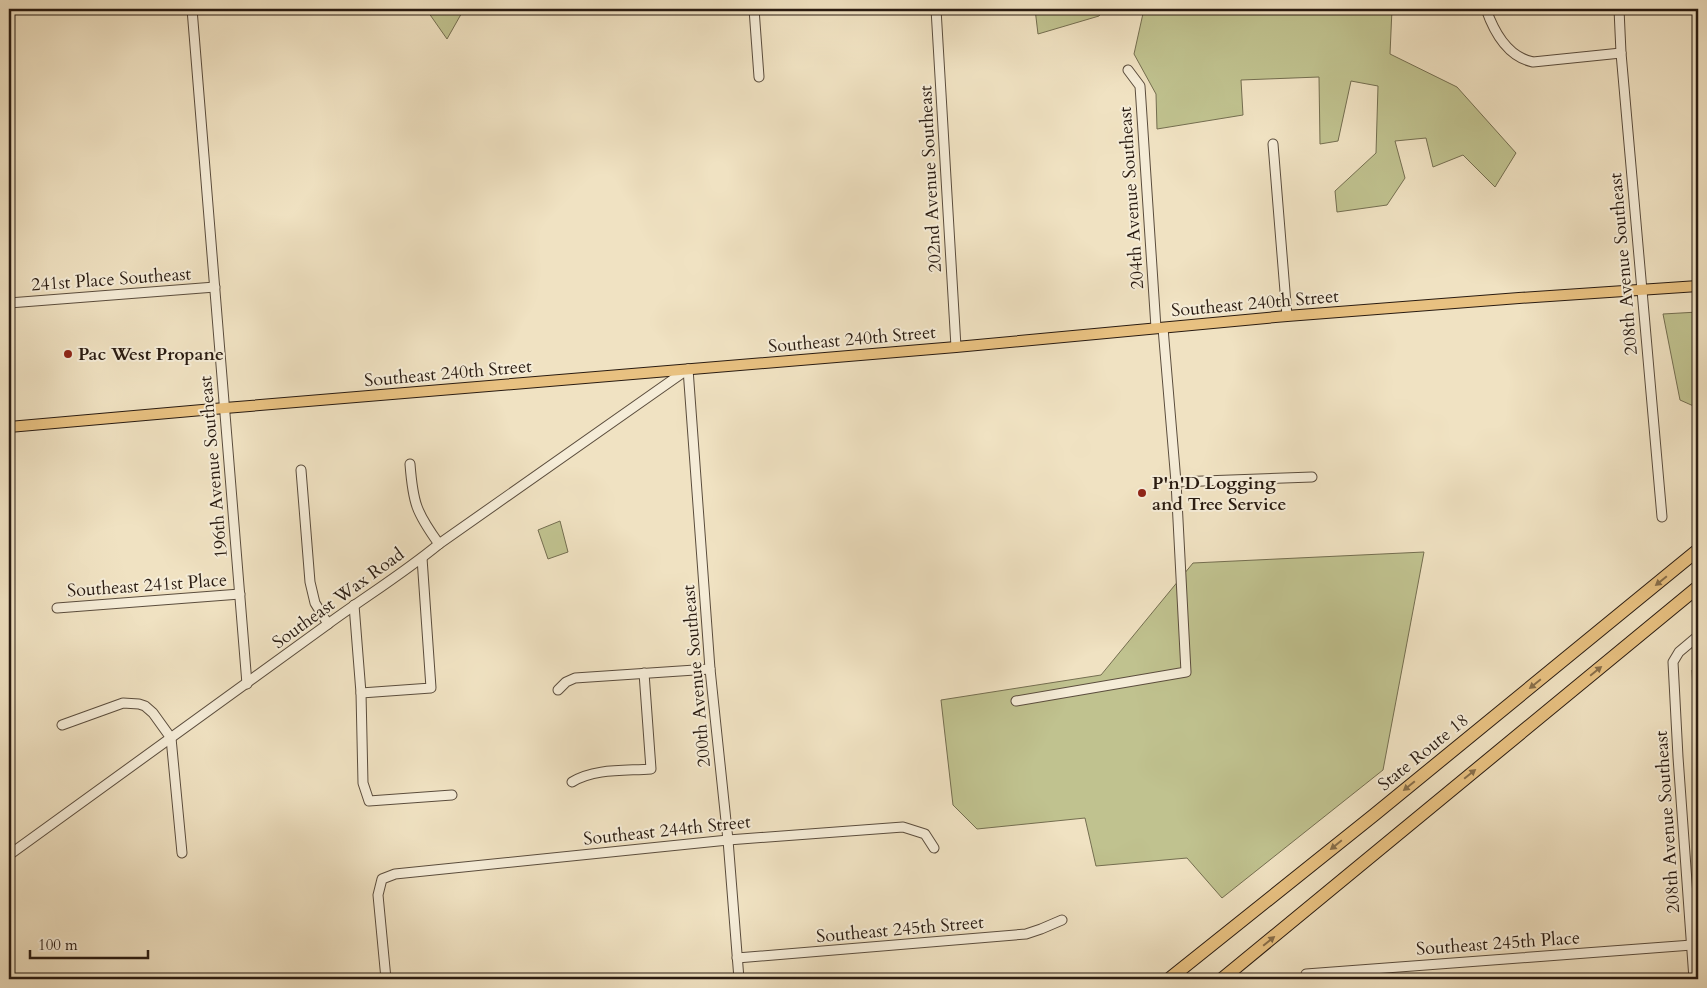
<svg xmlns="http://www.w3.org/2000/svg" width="1707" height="988" viewBox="0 0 1707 988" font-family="Cardo,serif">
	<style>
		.green { fill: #c0c28f; stroke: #746e50 }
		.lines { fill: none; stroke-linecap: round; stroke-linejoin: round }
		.minor-casing { stroke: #5b4d3d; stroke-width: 11 }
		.major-casing { stroke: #291b11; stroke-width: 12 }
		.highway-casing { stroke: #291b11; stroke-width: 14 }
		.minor { stroke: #f5ecd7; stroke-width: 9 }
		.major { stroke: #e8c181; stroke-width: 10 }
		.highway { stroke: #e8c181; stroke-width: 12 }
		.oneway { fill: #886e49 }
		.poi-dot { fill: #8f2418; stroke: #f5ecd7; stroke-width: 2 }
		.labels { text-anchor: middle; stroke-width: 4; stroke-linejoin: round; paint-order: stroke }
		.street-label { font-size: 18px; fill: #291b11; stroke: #f5ecd7 }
		.poi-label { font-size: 18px; font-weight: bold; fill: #291b11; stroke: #f5ecd7; text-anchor: start }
	</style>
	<rect width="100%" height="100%" fill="#f0e2c2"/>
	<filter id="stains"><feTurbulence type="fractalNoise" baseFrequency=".004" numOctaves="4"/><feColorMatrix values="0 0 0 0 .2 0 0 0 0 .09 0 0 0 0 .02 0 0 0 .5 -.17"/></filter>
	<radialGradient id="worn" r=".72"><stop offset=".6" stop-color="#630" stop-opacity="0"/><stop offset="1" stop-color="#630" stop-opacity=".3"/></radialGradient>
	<g class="green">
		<path d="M426,9H464L447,39Z"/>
		<path d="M1035,9H1105L1099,16L1038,34Z"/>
		<path d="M1144,9H1392L1390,54L1457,87L1516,153L1495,187L1463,155L1433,167L1426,138L1395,141L1405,178L1387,205L1337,212L1335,191L1376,153L1378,86L1351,81L1338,141L1320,144L1319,77L1241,80L1243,115L1157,129L1156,94L1134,54Z"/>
		<path d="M1698,312V408L1680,400L1663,314Z"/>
		<path d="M560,521L568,552L548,559L538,530Z"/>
		<path d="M1424,552L1383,770L1222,898L1187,858L1096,866L1085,818L977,829L953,805L941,700L1101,675L1193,563Z"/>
		<path d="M1698,665V791L1692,670Z"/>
	</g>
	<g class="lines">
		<g class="minor-casing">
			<g id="minor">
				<path d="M192,9L247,684"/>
				<path d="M754,9L759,77"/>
				<path d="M936,9L956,347"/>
				<path d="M1486,9C1494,32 1508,57 1533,62L1621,53"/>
				<path d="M1619,9L1621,53L1662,517"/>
				<path d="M1128,70L1140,86L1156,328"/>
				<path d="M1273,144L1287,316"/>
				<path d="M9,303L215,287"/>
				<path d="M688,369L710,669L728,840L739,979"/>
				<path d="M410,464C413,503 416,512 439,544"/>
				<path d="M301,470L310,582L315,603L328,624"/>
				<path d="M1176,482L1312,477"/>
				<path d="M354,605L361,693L363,783L369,801L452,795"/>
				<path d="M57,608L240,594"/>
				<path d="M558,690L566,682L575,678L710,669"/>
				<path d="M361,693L431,688L422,558"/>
				<path d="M1016,701L1186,672L1176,482L1163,328"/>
				<path d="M62,725L123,703L139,704L145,706L153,713L171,738L182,853"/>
				<path d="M572,782C595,768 626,771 651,769L644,673"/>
				<path d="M9,855C116,778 222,701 328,624C365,597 404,573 439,544L688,369"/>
				<path d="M737,958L1026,934L1041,929L1062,920"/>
				<path d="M1306,974L1692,945"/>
				<path d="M386,979L378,895L382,879L395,874L728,840L903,827L925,834L934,848"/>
				<path d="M1694,979L1678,757L1673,662L1679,652L1698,636"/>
			</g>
		</g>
		<g class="major-casing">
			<path id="major" d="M9,427L225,408L956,347L1287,316L1519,298L1698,286"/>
		</g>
		<g class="highway-casing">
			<g id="highway">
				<path d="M1169,979L1374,815L1698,550"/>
				<path d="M1222,979L1698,587"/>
			</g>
		</g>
		<use href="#minor" class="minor"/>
		<use href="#major" class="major"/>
		<use href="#highway" class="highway"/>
	</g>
	<defs><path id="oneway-solid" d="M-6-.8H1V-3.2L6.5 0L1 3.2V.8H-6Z" transform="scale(1.25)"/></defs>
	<g class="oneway">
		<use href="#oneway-solid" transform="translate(1661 581) rotate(141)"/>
		<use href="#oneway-solid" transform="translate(1596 671) rotate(-39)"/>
		<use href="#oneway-solid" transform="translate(1535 684) rotate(141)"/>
		<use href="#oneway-solid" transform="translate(1470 774) rotate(-39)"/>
		<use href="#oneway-solid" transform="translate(1409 786) rotate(141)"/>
		<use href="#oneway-solid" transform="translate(1336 845) rotate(141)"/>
		<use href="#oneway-solid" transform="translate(1269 941) rotate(-39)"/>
	</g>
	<g class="poi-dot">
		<circle cx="68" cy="354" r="5"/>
		<circle cx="1142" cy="493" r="5"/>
	</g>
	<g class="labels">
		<g class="street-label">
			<text transform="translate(930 179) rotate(-93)" y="6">202nd Avenue Southeast</text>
			<text transform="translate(1131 198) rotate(-94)" y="6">204th Avenue Southeast</text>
			<text transform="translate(1623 264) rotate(-95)" y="6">208th Avenue Southeast</text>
			<text transform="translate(111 279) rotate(-4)" y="6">241st Place Southeast</text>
			<text transform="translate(1255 303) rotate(-5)" y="6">Southeast 240th Street</text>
			<text transform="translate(852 339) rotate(-5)" y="6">Southeast 240th Street</text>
			<text transform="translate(448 373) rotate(-5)" y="6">Southeast 240th Street</text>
			<text transform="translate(213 467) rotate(-95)" y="6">196th Avenue Southeast</text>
			<text transform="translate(147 585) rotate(-4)" y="6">Southeast 241st Place</text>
			<text transform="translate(338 598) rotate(-36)" y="6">Southeast Wax Road</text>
			<text transform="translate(696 676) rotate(-95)" y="6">200th Avenue Southeast</text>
			<text transform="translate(1423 752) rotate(-39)" y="6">State Route 18</text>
			<text transform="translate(1667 822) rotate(-94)" y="6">208th Avenue Southeast</text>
			<text transform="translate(667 830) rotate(-6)" y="6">Southeast 244th Street</text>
			<text transform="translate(900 929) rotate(-5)" y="6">Southeast 245th Street</text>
			<text transform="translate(1498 943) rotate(-4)" y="6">Southeast 245th Place</text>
		</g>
		<g class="poi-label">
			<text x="78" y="360">Pac West Propane</text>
			<text x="1152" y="489">P'n'D Logging<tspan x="1152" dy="21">and Tree Service</tspan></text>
		</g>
	</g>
	<rect width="1707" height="988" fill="none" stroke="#f0e2c2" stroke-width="30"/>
	<rect x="10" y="10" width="1687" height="968" fill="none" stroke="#291b11" stroke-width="2.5"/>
	<rect x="15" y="15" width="1677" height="958" fill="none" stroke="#291b11"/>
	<path d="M30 950v8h118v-8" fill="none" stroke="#291b11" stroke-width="2.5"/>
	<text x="38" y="950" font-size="15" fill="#291b11" stroke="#f5ecd7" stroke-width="4" paint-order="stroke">100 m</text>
	<rect width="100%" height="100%" filter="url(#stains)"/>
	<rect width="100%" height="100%" fill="url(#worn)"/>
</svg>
